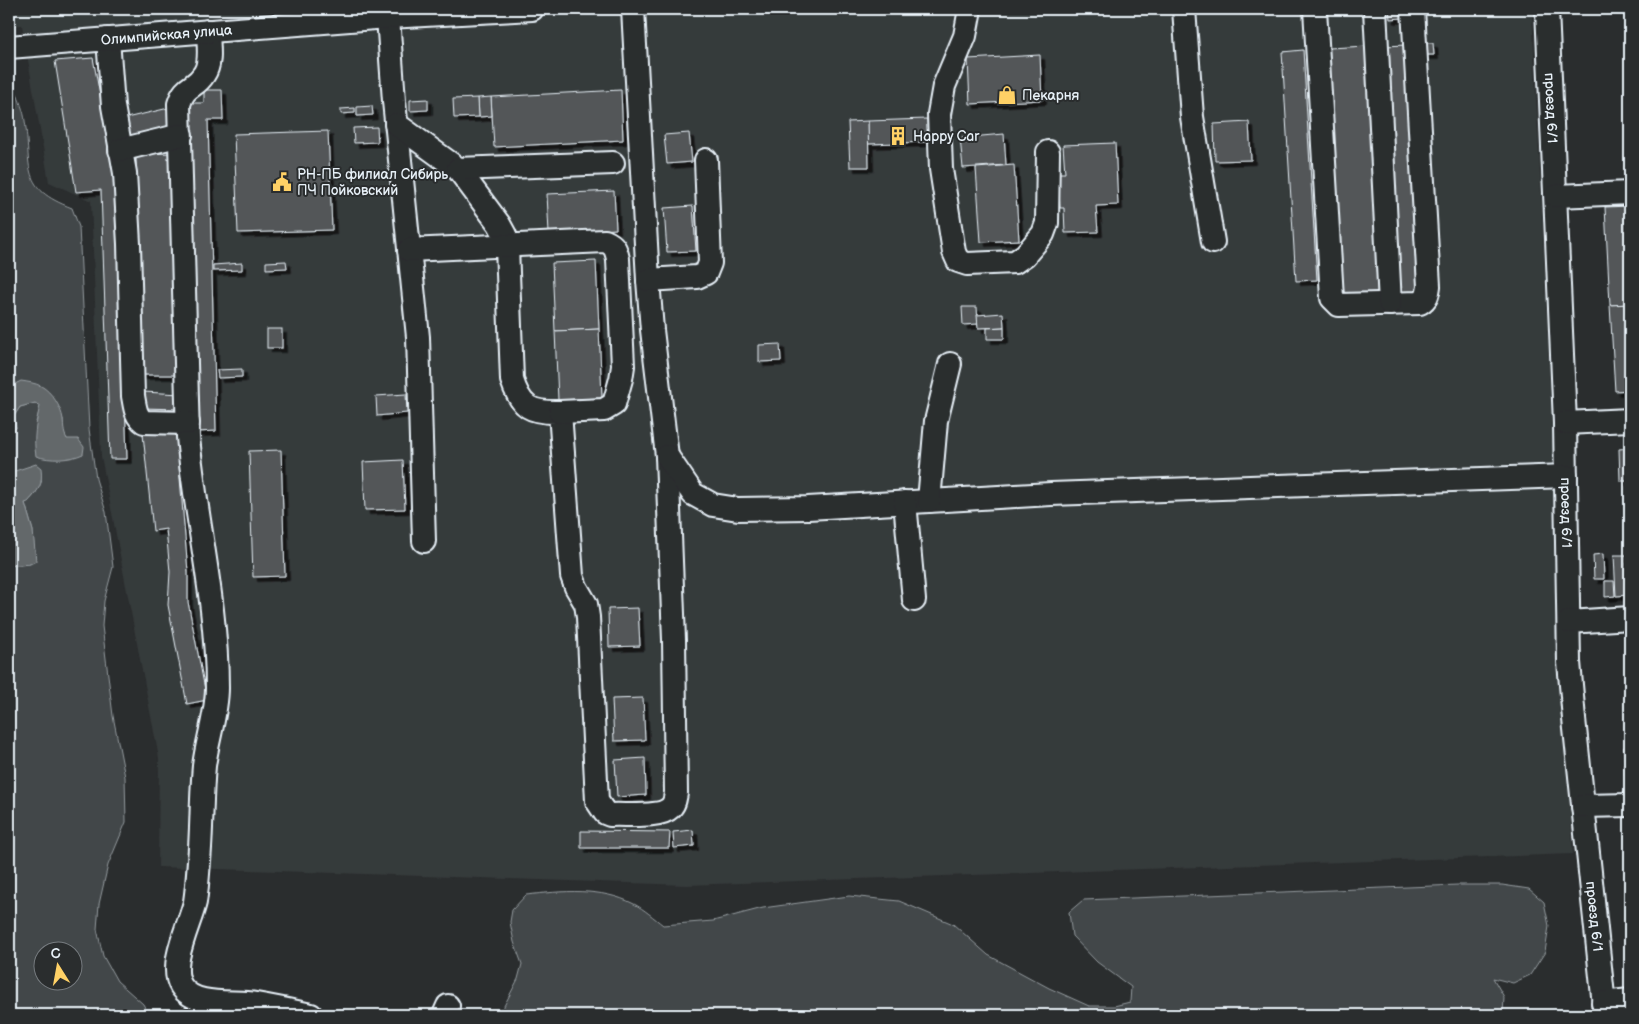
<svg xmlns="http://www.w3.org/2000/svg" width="1639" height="1024" viewBox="0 0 1639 1024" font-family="'Balsamiq Sans',sans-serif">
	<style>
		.built { fill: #363a3b }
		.green { fill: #424648; stroke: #959ca0; fill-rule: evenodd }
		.water { fill: #63686b; stroke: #989fa3 }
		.building { fill: #535759; stroke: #e8f1f8; filter: url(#shadow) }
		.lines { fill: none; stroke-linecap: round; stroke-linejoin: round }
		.minor-casing { stroke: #e8f1f8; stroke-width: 26 }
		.minor { stroke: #2a2d2e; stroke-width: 22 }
		.labels { text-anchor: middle; stroke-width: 4; stroke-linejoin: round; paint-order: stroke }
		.street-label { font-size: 14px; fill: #e8f1f8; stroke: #2a2d2e }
		.poi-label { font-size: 14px; fill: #e8f1f8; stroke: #2a2d2e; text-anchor: start }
	</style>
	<defs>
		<filter id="shadow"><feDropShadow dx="4.5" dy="4.5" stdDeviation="0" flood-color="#0009"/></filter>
	</defs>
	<rect width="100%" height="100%" fill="#2a2d2e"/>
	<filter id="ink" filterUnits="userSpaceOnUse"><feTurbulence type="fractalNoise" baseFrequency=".02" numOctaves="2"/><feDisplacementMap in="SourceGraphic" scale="10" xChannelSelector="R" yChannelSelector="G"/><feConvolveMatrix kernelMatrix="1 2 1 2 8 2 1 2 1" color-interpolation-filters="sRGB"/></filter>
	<g filter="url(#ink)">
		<path class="built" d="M9,9H1532L1573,854L687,885L158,867L159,758L101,456L91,201L49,182L22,25L9,26Z"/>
		<g class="green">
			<path d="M9,88L16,91C19,100 24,111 25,121C32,168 19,188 72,208L79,227L89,429L96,479L106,512L113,567L104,601L102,626L113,716L125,777L126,822L108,865L99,904L97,929L103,956L117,981L143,1004L149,1015H9V566L30,564L33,531L25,503C33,499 39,489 42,480L12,472L9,468V435L16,428L14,416L20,407L35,403L41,405L36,422L67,439L63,432V419L13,384L9,387ZM42,952H72V982H42Z"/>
			<path d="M1458,885H1502L1529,889L1544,902L1549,926L1545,952L1530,975L1513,983L1493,978L1504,997L1503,1015H503L504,1006L518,979L522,964L514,942L510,922L512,910L526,895C562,891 601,887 634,904C644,909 654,918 663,925L713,921L763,908L849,896L899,901L953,924L988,955L1049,988L1089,1006H1114L1130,1002L1131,987L1097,962L1072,936L1069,912L1083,900Z"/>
		</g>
		<g class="water">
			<path d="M21,381C28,382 35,383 41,386C52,392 61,407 63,419C64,427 63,432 67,439H78L84,447L83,454C70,460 50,461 36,456C33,439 36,422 40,406L35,403L20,407L14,416L16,428L9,435V387Z"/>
			<path d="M36,464L41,468C43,486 39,489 28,502L25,503L33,531L36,561L30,564L9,566V468L12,472Z"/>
		</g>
		<g class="building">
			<path d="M1389,9H1403V18L1390,19Z"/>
			<path d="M1422,43H1433L1434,55H1423Z"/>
			<path d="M1406,45L1419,295L1399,296L1385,46Z"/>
			<path d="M1368,46L1382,295L1343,298L1329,48Z"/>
			<path d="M1303,50L1317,280L1296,281L1282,52Z"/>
			<path d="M1040,55L1042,100L970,104L968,59Z"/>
			<path d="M93,58L118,192L127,459H110L101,190L76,192L55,61Z"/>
			<path d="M204,90H222L223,120H208L216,431L197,432L188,103H204Z"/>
			<path d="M621,90L623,140L494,147L491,97Z"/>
			<path d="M491,97L492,116L479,117L478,98Z"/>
			<path d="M478,98L479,117L454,118L453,99Z"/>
			<path d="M428,99V110L410,111V100Z"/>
			<path d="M372,106L373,115L357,116V107Z"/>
			<path d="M173,107V128L124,140L122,119Z"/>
			<path d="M355,108V113L341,114V109Z"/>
			<path d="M927,119L928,142L868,144V121Z"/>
			<path d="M868,121L869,167H850L848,122Z"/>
			<path d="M1249,122L1251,160L1215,161L1214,124Z"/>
			<path d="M377,127L378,142L354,143L353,128Z"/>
			<path d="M328,131L332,230L238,233L234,134Z"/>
			<path d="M689,133L692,162L667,164L664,135Z"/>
			<path d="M1004,134L1006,165L963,168L960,138Z"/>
			<path d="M1115,143L1118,205L1096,206L1098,232L1065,233L1064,208H1060L1058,173H1065L1063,145Z"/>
			<path d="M173,153L178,375H140L136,154Z"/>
			<path d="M1014,165L1019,240L981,242L976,168Z"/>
			<path d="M614,191L616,229L549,233L547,194Z"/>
			<path d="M693,206L696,251L667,252L664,208Z"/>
			<path d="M1630,206V304L1610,305L1605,207Z"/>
			<path d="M286,261L287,268L266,269V262Z"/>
			<path d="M596,261L599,329L555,331L552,263Z"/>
			<path d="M242,263V270L213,271V265Z"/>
			<path d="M1630,304V390L1615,391L1610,305Z"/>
			<path d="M962,307H977L978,324L963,325Z"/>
			<path d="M1003,313L1004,327L978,328L977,315Z"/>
			<path d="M1004,327V339H987V328Z"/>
			<rect x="267" y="329" width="15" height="19"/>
			<path d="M599,329L602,398L558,400L555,331Z"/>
			<path d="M780,344L781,361L759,362V345Z"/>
			<path d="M242,369V377L218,378L217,370Z"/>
			<path d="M143,392L181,394L180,409L142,408Z"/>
			<path d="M406,394L407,413L377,416L376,396Z"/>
			<path d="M176,431L188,572V602L207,700L187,704L168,605L170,572L166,529L153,531L143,434Z"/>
			<path d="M1630,448V481H1620L1619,449Z"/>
			<path d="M281,450L285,576L253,577L249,451Z"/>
			<path d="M403,460L405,509L365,510L363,462Z"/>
			<path d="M1603,554L1604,579H1594L1593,555Z"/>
			<path d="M1614,555H1630V563H1627L1629,595L1616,596Z"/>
			<path d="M1627,563H1630V595H1629Z"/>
			<path d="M1605,581H1614L1615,596L1605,597Z"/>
			<path d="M638,608L640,646L609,647L608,609Z"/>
			<path d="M643,698L645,740L614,741L612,699Z"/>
			<path d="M1630,746V774L1625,775L1624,747Z"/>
			<path d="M645,758L646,795L617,797L615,760Z"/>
			<path d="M693,830L694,846L674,848L673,832Z"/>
			<path d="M581,831L670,832L669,848H581Z"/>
		</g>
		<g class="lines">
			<g class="minor-casing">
				<g id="minor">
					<path d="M970,9L965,36L944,86L939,114L941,169L954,252L958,261L967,264L1015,262L1025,255L1043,234L1047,223L1048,152"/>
					<path d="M1184,9L1192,117L1213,242"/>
					<path d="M1315,9L1332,298L1339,305L1420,303C1427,299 1428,294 1429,286L1413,9"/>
					<path d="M1375,9L1390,304"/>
					<path id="s1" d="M1547,9L1565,423L1569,662L1574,719L1605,1015"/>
					<path d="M388,17L394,101L418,337L424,541"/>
					<path d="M208,31C208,44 212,63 204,74C195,89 185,84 179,104L188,437C196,521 217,603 217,688C217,713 207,741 204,766C201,798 202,829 199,861C198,874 197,889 195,902C190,924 168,965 181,986C195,1008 233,1000 256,1004C274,1007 293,1011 311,1015"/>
					<path d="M108,39L113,106L125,173L129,244L133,396C135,406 135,416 144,422L188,423"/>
					<path id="s2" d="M9,47L388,17L532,9"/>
					<path d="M396,124L458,169L499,224L505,235L507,246L512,380C521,408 531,413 560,412L572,576L576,587L586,604L588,617L597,801L605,813L610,815C625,814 660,818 670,808C675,804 675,798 676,793L674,640L667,456L652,330L648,280L633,9"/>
					<path d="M120,150L181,135"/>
					<path d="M458,169L613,163"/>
					<path d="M1556,196L1630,193"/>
					<path d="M409,250L605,241C615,245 616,250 618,259L623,366L621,379L614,404L604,410L560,412"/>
					<path d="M648,280L697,277L706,273L710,263L706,160"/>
					<path d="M1565,423L1630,420"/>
					<path d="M667,456L693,494L713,505L738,509L808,508L1051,494L1566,476"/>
					<path d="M929,501L936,421L950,364"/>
					<path d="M905,502L914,600"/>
					<path d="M1569,622L1630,618"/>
					<path d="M1583,806L1630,805"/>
					<path d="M1603,1003L1630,1000"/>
					<path d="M444,1015L448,1006"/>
				</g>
			</g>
			<use href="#minor" class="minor"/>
		</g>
	</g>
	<defs>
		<g id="shop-bare" transform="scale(1.5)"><path d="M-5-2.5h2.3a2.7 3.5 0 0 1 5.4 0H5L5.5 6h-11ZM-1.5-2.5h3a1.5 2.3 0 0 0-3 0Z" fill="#ffd166" stroke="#2a2d2e" stroke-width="2.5" paint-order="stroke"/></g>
		<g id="building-bare" transform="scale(1.5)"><path d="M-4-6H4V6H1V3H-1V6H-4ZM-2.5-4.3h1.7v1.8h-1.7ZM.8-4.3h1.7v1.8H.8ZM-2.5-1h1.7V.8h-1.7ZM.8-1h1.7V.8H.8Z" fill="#ffd166" stroke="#2a2d2e" stroke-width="2.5" paint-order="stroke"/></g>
		<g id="civic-bare" transform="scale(1.5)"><path d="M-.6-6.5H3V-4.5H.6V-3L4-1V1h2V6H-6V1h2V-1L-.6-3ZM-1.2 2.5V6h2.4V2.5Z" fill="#ffd166" stroke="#2a2d2e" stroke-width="2.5" paint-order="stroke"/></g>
	</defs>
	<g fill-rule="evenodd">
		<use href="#shop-bare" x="1007" y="95"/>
		<use href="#building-bare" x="898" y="136"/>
		<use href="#civic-bare" x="282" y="182"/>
	</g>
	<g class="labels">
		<g class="street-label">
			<text dy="5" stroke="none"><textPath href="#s2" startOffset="158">Олимпийская улица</textPath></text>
			<text dy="5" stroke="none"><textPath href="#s1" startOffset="99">проезд 6/1</textPath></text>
			<text dy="5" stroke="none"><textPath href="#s1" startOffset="504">проезд 6/1</textPath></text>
			<text dy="5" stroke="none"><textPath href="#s1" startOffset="909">проезд 6/1</textPath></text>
		</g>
		<g class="poi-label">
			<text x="1022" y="100">Пекарня</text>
			<text x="913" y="141">Happy Car</text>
			<text x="297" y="179">РН-ПБ филиал Сибирь<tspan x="297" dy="16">ПЧ Пойковский</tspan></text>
		</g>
	</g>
	<rect width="1639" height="1024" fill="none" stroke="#2a2d2e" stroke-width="30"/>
	<rect x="15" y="15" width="1609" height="994" fill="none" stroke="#e8f1f8" stroke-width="2" filter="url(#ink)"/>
	<g transform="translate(58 966) rotate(349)"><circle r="24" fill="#2a2d2e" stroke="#767b7f"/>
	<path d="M0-4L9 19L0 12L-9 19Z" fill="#ffd166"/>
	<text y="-8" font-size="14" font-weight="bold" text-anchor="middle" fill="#e8f1f8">С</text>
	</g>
</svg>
